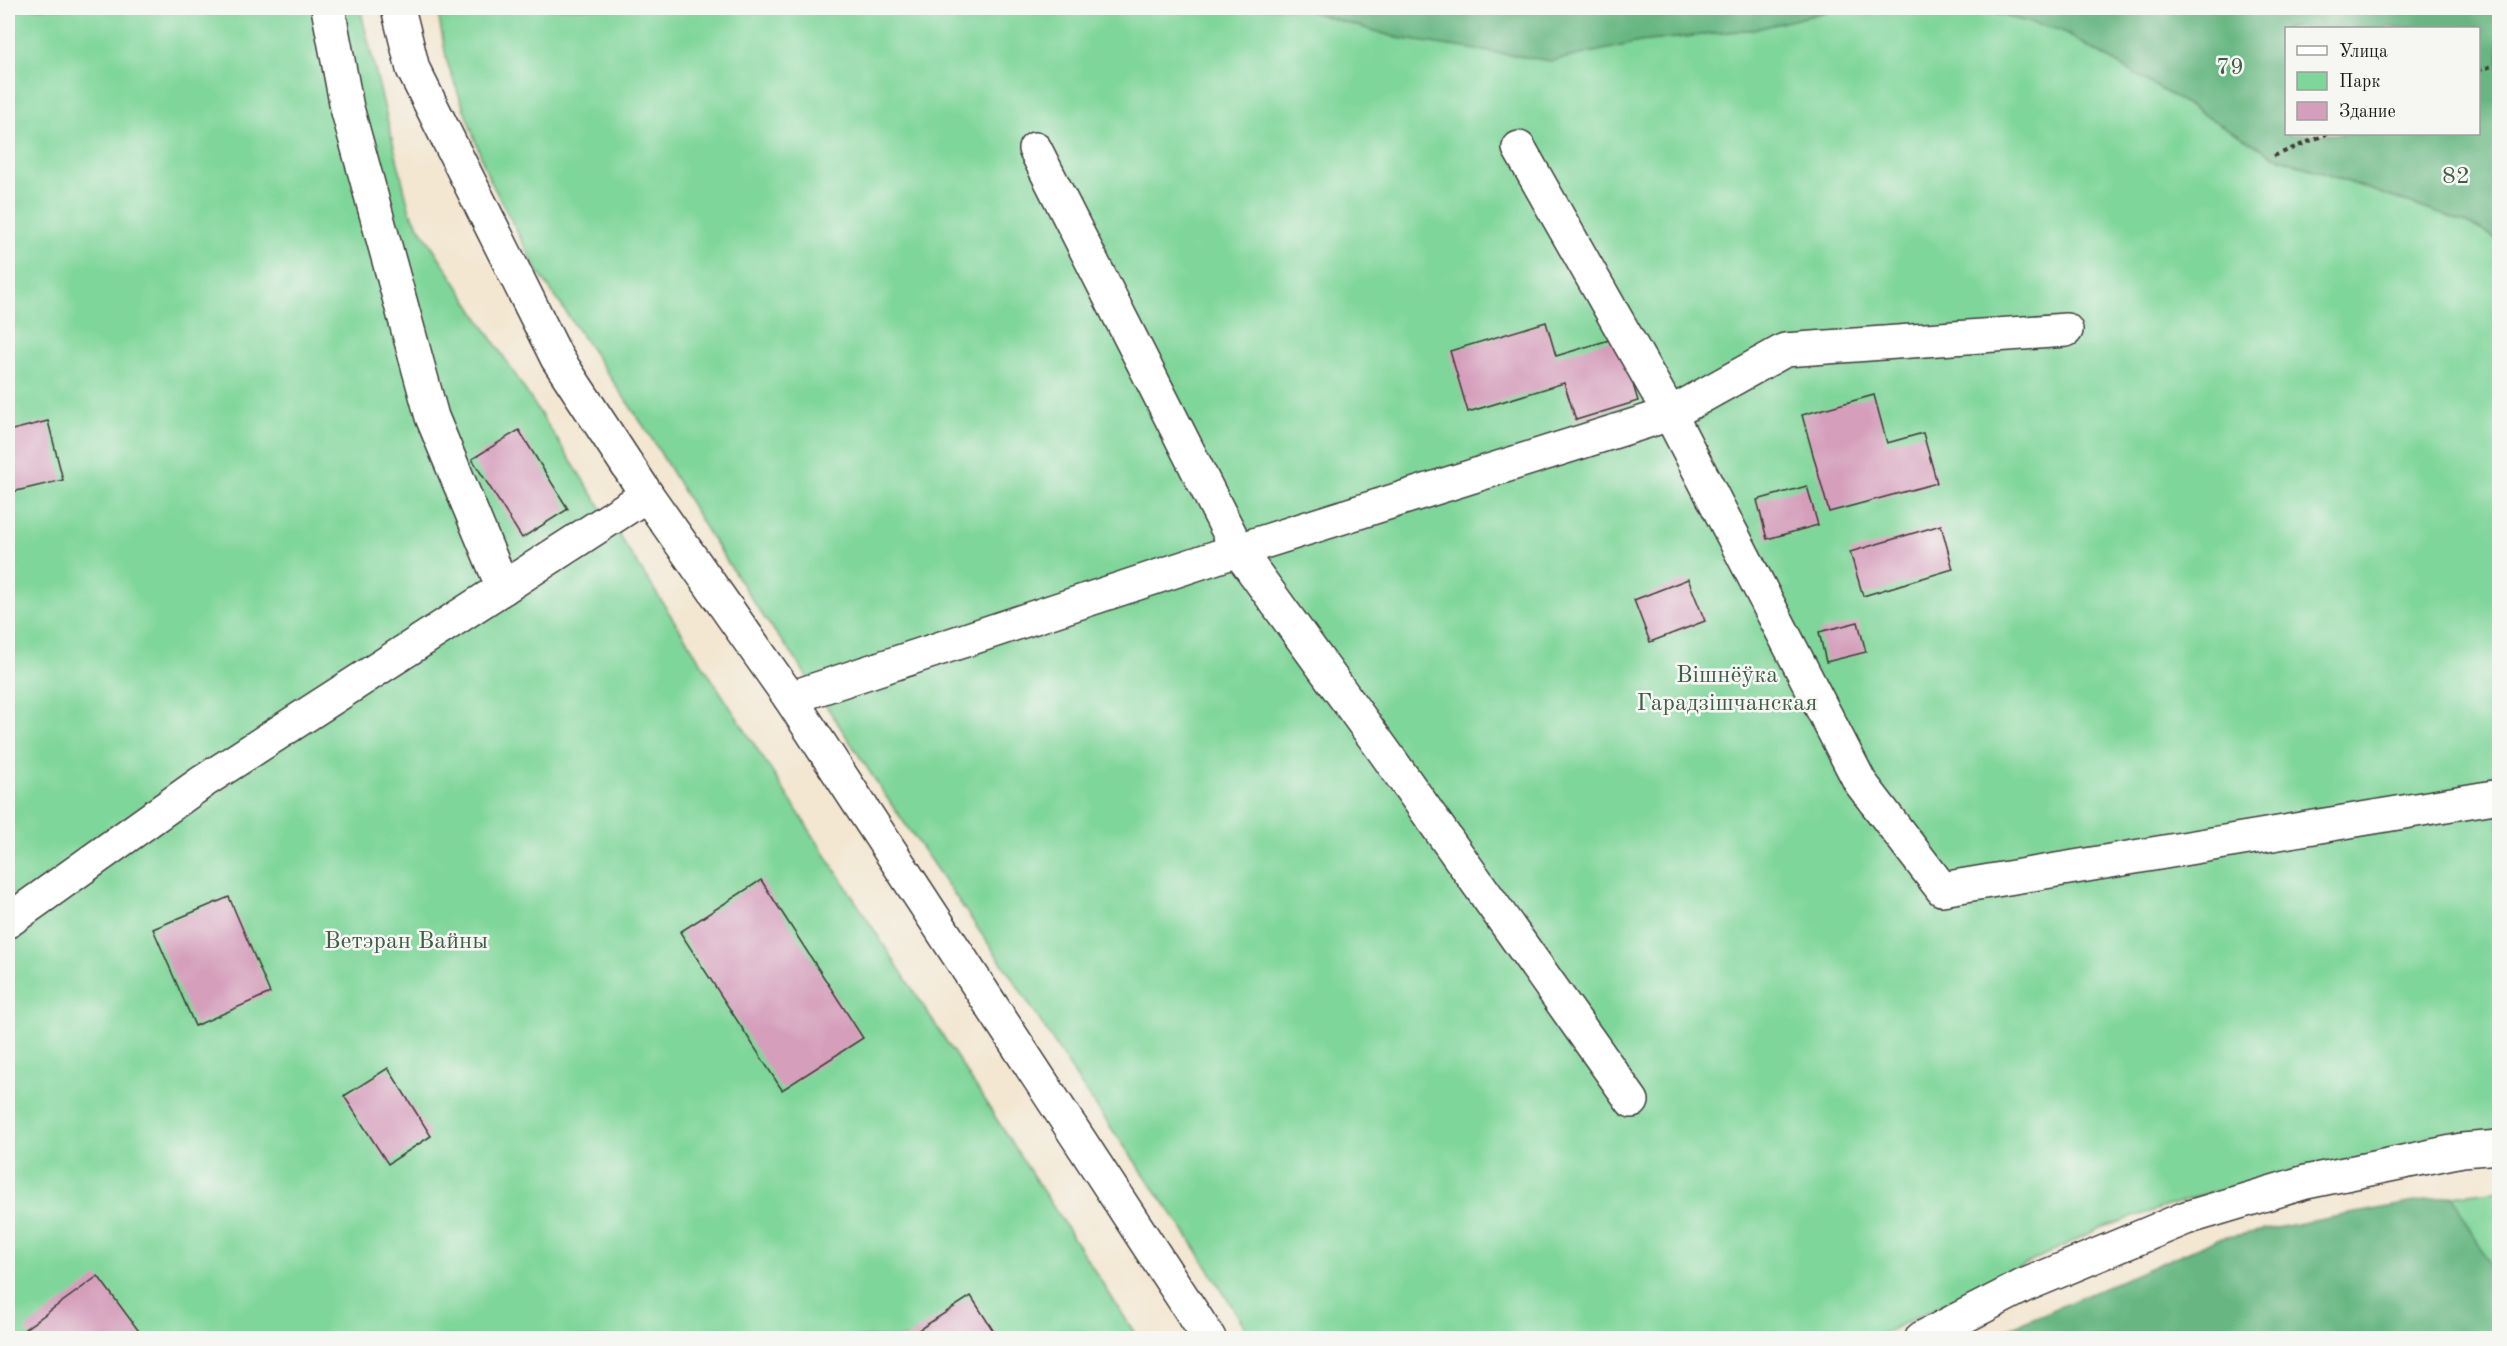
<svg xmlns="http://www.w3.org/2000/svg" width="2507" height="1346" viewBox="0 0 2507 1346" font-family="'Old Standard TT',serif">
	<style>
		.green { fill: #7fd69a; stroke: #4e795b; stroke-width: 1.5 }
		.forest { fill: #67b782; stroke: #426a4f; stroke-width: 1.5; fill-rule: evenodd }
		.building { fill: #d59fbc }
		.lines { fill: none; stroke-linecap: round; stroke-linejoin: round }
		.minor-casing { stroke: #3c3a37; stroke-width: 36 }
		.path { stroke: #3c3a37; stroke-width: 4; stroke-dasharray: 4.5 4.5; stroke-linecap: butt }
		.minor { stroke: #fff; stroke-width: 33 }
		.labels { text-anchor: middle; stroke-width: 5; stroke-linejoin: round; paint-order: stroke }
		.park-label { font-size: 24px; fill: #3f5d48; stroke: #f6f6f2 }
	</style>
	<rect width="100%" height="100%" fill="#f6f6f2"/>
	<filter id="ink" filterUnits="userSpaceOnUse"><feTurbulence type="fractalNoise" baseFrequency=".0167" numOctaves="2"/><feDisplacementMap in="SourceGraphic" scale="12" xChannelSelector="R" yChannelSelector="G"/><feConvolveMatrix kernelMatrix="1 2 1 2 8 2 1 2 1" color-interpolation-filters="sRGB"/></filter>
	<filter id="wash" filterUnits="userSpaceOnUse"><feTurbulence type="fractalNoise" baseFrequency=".008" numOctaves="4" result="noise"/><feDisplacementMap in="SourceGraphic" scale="24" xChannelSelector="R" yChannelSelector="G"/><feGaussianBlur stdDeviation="1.35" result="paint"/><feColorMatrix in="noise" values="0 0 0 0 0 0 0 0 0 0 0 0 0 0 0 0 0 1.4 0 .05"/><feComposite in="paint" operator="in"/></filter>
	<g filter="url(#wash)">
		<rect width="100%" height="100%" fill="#f3e7d2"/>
		<g class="green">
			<path d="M8,8H360L410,212L1138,1338H8Z"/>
			<path d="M437,8H1297L1398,38L1552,61L1639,42L1756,29L1842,8L1976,9L2060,30L2274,156L2472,225L2500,240L2499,1132L2285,1174L2202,1195L2100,1228L1874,1338H1252L1187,1235L1083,1088L1015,982L885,795L794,657L765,619L707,531L649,434L537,270L488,176L447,62Z"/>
			<path d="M2499,1190V1282L2452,1196Z"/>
		</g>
		<g class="forest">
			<path d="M1297,8H1842L1756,29L1639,42L1552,61L1398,38Z"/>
			<path d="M1958,8H2499V240L2472,225L2274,156L2060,30L1976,9ZM2478,28V134H2286V28Z"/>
			<path d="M2452,1195L2499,1282V1338H1987L2217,1239Z"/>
		</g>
		<g id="blocks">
			<g class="building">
				<path d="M1546,322L1556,356L1619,337L1638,401L1576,420L1564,383L1468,412L1450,351Z"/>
				<path d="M1874,395L1887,443L1923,433L1937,483L1829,512L1802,415Z"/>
				<path d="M48,421L63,480L8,493V431Z"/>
				<path d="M519,430L568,509L522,538L472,459Z"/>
				<path d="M1807,486L1818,525L1767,539L1757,500Z"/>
				<path d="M1941,525L1953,569L1863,596L1850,552Z"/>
				<path d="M1688,579L1705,621L1650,642L1634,600Z"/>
				<path d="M1858,622L1866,652L1826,662L1819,632Z"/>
				<path d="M761,880L863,1038L782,1090L680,932Z"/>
				<path d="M229,897L270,993L195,1026L153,929Z"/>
				<path d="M388,1068L431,1136L388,1164L344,1096Z"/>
				<path d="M98,1276L144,1338H32L25,1329Z"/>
				<path d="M971,1296L998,1338H906Z"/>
			</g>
		</g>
	</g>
	<g filter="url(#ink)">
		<use href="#blocks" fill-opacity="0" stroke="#3c3a37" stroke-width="1.5"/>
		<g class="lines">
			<g class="minor-casing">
				<g id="minor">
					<path d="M328,8L347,108L432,417L503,588"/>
					<path d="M398,8L413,69L557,358L647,495L790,698L1209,1338"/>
					<path d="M1519,148L1670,414L1860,782L1942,889L2500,796"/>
					<path d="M1035,149L1238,550L1384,751L1632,1101"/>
					<path d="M790,698L1238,550L1670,414L1785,350L2066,330"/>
					<path d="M8,921L204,781L647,495"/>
					<path d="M1922,1338L2023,1286L2186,1218L2306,1182L2462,1150L2500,1147"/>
				</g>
			</g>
			<g class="path">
				<path d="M2478,71L2500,63"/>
				<path d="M2274,156L2327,134"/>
			</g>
			<use href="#minor" class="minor"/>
		</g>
	</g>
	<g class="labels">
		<g class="park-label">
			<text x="2230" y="74">79</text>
			<text x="2456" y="183">82</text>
			<text x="1727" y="682">Вішнёўка<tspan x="1727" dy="28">Гарадзішчанская</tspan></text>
			<text x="406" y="948">Ветэран Вайны</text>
		</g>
	</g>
	<rect width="2507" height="1346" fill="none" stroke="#f6f6f2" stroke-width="30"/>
	<rect x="2285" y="27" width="195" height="108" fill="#f6f6f2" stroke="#9f9f9c" stroke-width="1.5"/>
	<rect x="2297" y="46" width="30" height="9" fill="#ffffff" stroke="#9f9f9c" stroke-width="1.5"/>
	<text x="2339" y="57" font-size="18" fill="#1c1c1c">Улица</text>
	<rect x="2297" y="72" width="30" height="18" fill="#7fd69a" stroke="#9f9f9c" stroke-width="1.5"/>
	<text x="2339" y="87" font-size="18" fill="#1c1c1c">Парк</text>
	<rect x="2297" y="102" width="30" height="18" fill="#d59fbc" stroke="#9f9f9c" stroke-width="1.5"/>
	<text x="2339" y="117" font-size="18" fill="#1c1c1c">Здание</text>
</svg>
